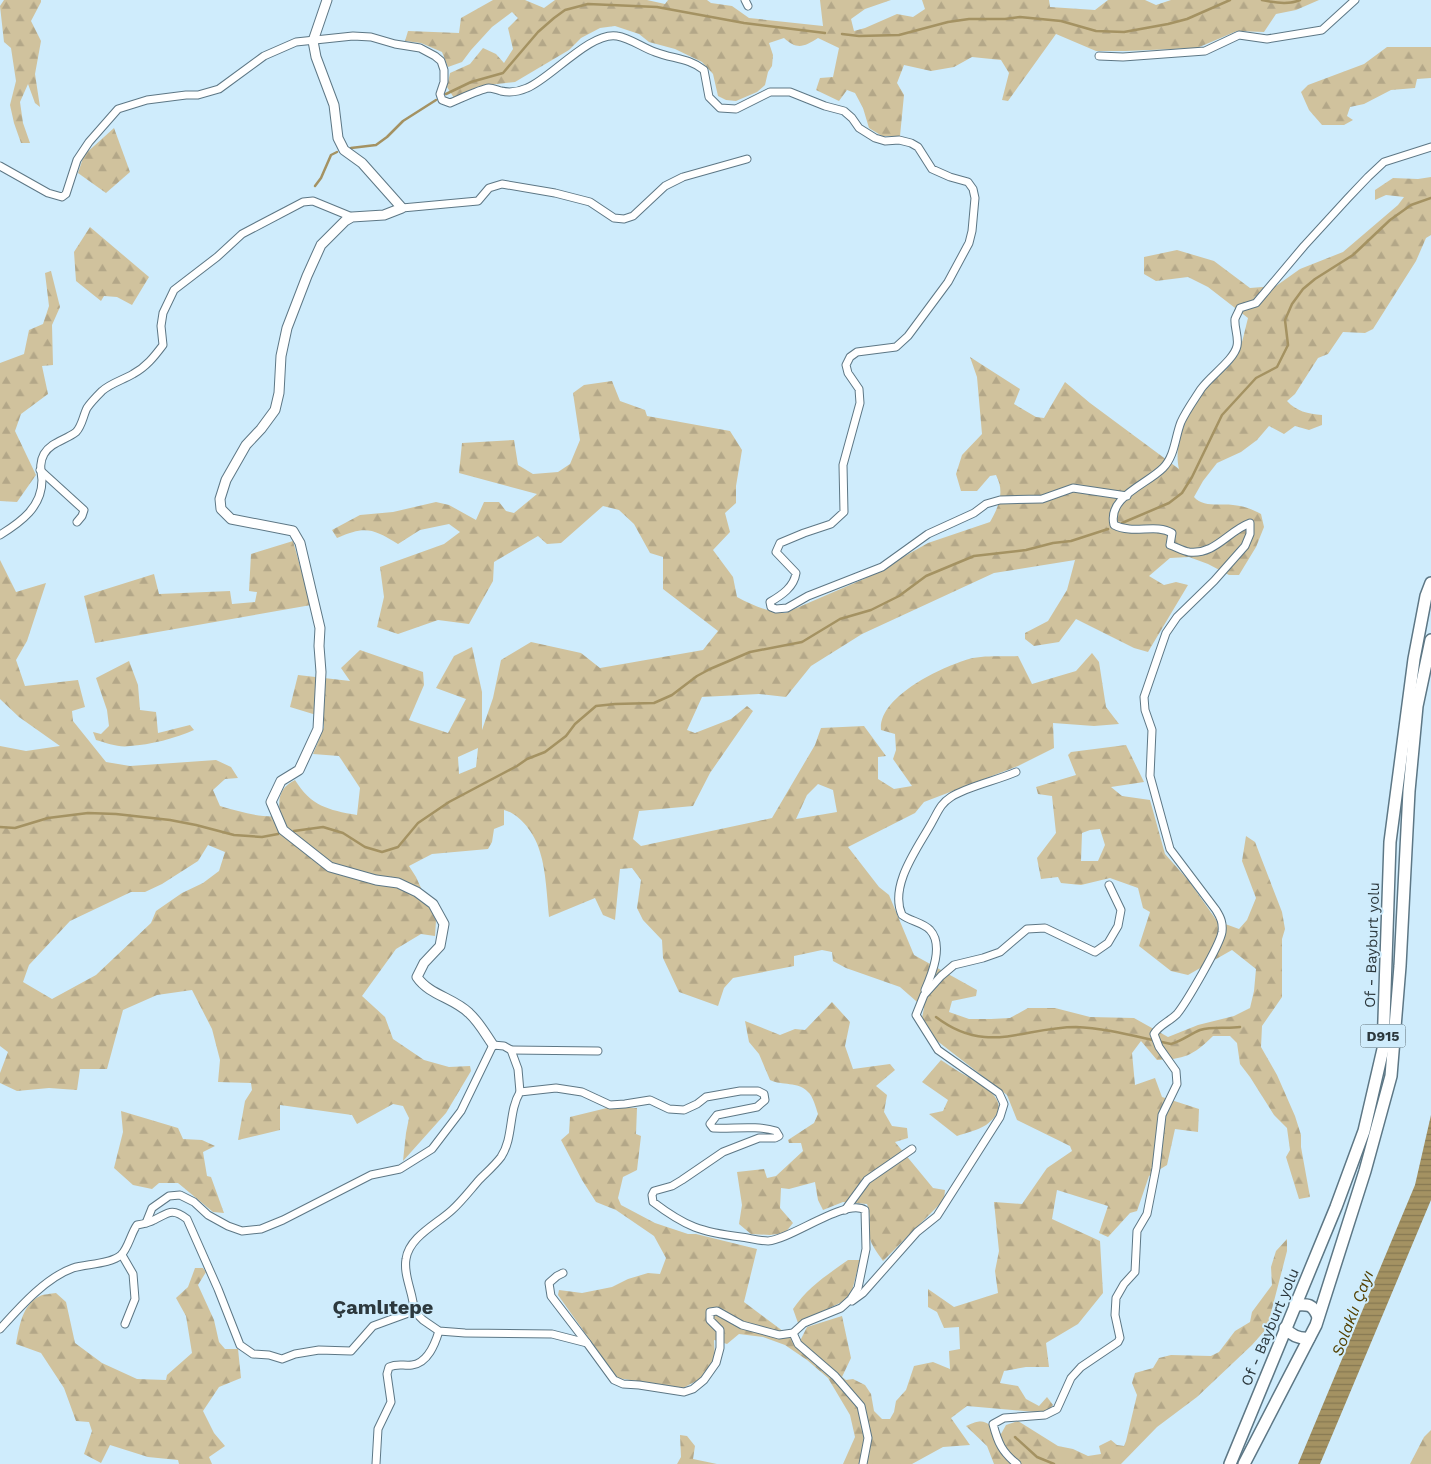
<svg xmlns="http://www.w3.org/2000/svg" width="1431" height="1464" viewBox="0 0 1431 1464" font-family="'Work Sans',sans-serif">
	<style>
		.forest { fill: url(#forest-firs); fill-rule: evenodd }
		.water { fill: url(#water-rules) }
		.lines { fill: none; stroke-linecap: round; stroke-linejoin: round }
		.stream { stroke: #a49262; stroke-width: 2.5 }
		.minor-casing { stroke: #5d7785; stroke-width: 9 }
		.tertiary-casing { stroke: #5d7785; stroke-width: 11 }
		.trunk-casing { stroke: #5d7785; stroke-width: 14 }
		.minor { stroke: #fff; stroke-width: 7 }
		.tertiary { stroke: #fff; stroke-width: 9 }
		.trunk { stroke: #fff; stroke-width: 11 }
		.labels { text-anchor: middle; stroke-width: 4; stroke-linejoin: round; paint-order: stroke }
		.shield { fill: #cfecfc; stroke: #5d6e76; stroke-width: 1 }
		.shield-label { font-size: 14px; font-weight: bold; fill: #2c383d }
		.street-label { font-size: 15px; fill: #2c383d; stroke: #cfecfc }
		.water-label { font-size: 16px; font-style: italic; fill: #534000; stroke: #cfecfc }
		.district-label { font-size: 20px; font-weight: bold; fill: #2c383d; stroke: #cfecfc }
	</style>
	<defs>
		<pattern id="forest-firs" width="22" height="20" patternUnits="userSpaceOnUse" patternTransform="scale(1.25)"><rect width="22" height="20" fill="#d0c29d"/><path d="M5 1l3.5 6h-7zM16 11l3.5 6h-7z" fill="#b3a788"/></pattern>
		<pattern id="water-rules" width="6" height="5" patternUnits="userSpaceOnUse" patternTransform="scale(1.25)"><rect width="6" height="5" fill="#a49262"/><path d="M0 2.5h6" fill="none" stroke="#867852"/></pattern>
	</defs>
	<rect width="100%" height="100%" fill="#cfecfc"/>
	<g class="forest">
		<path d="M4,0H41V2L31,21L41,41L35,74L40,107L35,103L28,84L20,102L23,123L30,143H21L14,123L10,105L16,81L11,48L4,42L0,6Z"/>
		<path d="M493,0H525L544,8L555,0H647L665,4L668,0H707L711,3L732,6L749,18L823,26L820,0H891L865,9L851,19L854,31L865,28L897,14L913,17L925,9L922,0H1049L1050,7L1095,10L1108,0H1145L1156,5L1171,0H1319L1296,10L1276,14L1264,32L1237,31L1197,48L1126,51H1096L1056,34L1008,101L1002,100L1009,73L1001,60L972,57L954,67L931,71L904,65L897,83L904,95L900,136H882L869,128L863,108L855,93L847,90L839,101L816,90L820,78L833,77L839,48L818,38C804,47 797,50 784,38L769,43L773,55L772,66L768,72L765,85L757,92L736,101L726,100L718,96L713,74L702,62L675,49L649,42L639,34L615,26L600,28L581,38L569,50L515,82L480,86L454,98L447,87L450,73L470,64L483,48L496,54L504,63L513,49L508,28L518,18L512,12L492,27L471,50L462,62L448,67L442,52L421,43L405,41L408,31L459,33L461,18Z"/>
		<path d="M1387,47H1431V78L1417,79L1415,88L1391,90L1364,104L1350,107L1347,116L1353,120L1344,125H1322L1309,110L1301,92L1308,85L1364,64Z"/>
		<path d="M114,128L130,172L106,193L78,173L84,155Z"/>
		<path d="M1431,177V235L1426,238L1416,261L1373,329L1365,333L1343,332L1328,354L1318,358L1295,394L1287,401C1296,411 1308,414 1322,415V425L1309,430L1295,426L1284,434L1269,426L1257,440L1241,452L1217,463L1203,481L1194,497C1203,508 1221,503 1233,505C1244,506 1252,509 1261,514L1264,527L1256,547L1239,575H1229L1208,564L1189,557L1170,558L1149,576L1164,585L1176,582L1188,585L1148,652L1134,648L1076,619L1059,642L1034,646L1025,639V633L1048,621L1067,590L1075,560L994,573L862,634L811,666L786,697L759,694L702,697L687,730L695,733L731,719L747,706L753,711L710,773L693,806L639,811L633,839L641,846L772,818L815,745L821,728L864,726L886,756L878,757V779L894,789L912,786L893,759L896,750L895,734L881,730C878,697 941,667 969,659C984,655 1003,657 1018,656L1032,684L1076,671L1092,653L1099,662L1106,707L1119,724L1094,726L1053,723L1054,748L1018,766L924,802L915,813L848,847L879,887L889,895L914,955L977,990L976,996L952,1001L949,1012L969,1019H991L1010,1018L1028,1008H1055L1090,1017L1134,1018L1168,1037L1198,1025L1234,1016L1250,1008L1254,991L1256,969L1232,950L1188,975L1171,971L1139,946L1150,912L1143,908L1138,888L1110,878L1081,885L1061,883L1058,877L1041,879L1037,858L1056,833L1052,796L1038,794L1036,787L1076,775L1068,755L1071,752L1126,745L1144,782L1111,787L1122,796L1150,800L1165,854L1189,881L1217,921L1239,929L1247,920L1256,898L1242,861L1246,836L1255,842L1282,912L1285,929L1282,939V997L1262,1026L1261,1047L1277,1075L1295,1116L1301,1135V1147L1310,1197L1299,1199L1286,1157L1290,1150L1287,1128L1274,1115L1250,1077L1240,1064L1237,1043L1230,1036H1213C1193,1056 1184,1059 1157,1060L1141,1041L1132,1053L1135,1085L1155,1078L1162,1097L1199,1109L1198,1132L1175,1129L1167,1165L1149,1176L1137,1211L1130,1213L1108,1237L1099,1233L1108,1206L1057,1190L1052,1219L1100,1241L1103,1293L1078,1324L1046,1343L1049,1367H1026L1004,1371L1000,1383L1018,1386L1026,1399L1039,1406L1047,1397L1053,1405L1046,1413L967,1406L951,1418L970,1445L943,1447L912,1464H843L855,1437L850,1415L828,1378L807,1360L785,1345L763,1337L739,1334L727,1344L714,1340L715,1359L702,1378L683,1388L617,1378L558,1295L559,1290L582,1293L612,1287L628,1279L648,1273L660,1274L666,1258L654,1236L616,1210L596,1202L582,1180L561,1140L569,1133L570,1117L611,1107L637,1108L636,1134L641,1136L637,1170L623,1177L618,1198L621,1205L655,1223L688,1234H696L757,1249L744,1302L799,1343L807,1327L842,1316L851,1358L842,1377L846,1380L853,1379L865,1385L871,1394L874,1411L882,1419H890L894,1412L896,1401L906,1390L914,1366L933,1362L950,1369L949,1351L960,1349L959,1327L944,1328L937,1312L928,1307V1289L954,1307L998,1293L995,1271L999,1251L994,1202L1022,1204L1047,1168L1072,1151L1070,1146L1017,1120L1007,1095L936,1040L922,1018L924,1008L900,987L846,968L833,961L832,952L822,950L794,956V966L733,978L724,988L718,1006L679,992L663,958L662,940L643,920L637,908L641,880L632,868L620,869L615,920L603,915L595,898L549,917C547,898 546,870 540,852C536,836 521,814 504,810V825L494,829L492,842L488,849L432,854L409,866L416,877L436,921L435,936L421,934L396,949L362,996L385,1017L393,1039L424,1060L449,1067L470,1066L471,1071L446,1113L403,1161L406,1133L409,1118L403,1106L393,1104L357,1124L352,1115L280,1105V1130L238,1140L245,1101L252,1090L251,1083L218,1082L220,1060L212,1029L192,990L157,995L123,1010L107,1069H80L77,1090L49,1088L17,1091L0,1083V1073L8,1052L0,1046V746L26,751L60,746L19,717L0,699V560L16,592L46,583L27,641L16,660L25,686L78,680L85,707L72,711L73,721L106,762L130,766L216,760L231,767L238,778L225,779L213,790L220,806C241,812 260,818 281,816C277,800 279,788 295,780C311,806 328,810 357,815L360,788L339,756L313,754L324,727L323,717L290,707L298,675L350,681L341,668L360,650L423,672L424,685L409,720L448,733L466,699L436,688L454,656L472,647L482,692V730L493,698L501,660L531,642L581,653L600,668L703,650L718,631L663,589V557L650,553L634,524L619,510L603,506L561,543L547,544L538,536L494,562L493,581L469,624L438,620L398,634L377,627L384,597L380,567L444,544L460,532L449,524L420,530L398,544C372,528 365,526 337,538L332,530L360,515L393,512L436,502L449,505L476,520L484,502H499L506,511L514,513L537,494L459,473L462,443L514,440L518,465L533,474L558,472L570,464L580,440L573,393L584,385L612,381L620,401L645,410L647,416L730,431L742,450L736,486V503L725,513L730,532L713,550L733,577L737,597C752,605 768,612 785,613L866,578L928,543L990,522C999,506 1005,492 996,475L990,476L977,491H961L956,474L962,455L982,434L977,377L970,357L1020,389L1014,404L1036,417L1044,418L1065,382L1090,403L1179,469C1172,441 1192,403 1210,382C1217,374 1228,370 1233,361C1242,349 1244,333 1248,318L1208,287L1188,277L1156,281L1144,274V257L1177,250L1214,261L1250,288L1276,286L1300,269L1343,252L1398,205L1404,197L1386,195L1375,200V190L1393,178L1418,179ZM478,748L476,767L459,774L458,757ZM818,784L833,790L837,812L796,819L807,795ZM1100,829L1105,845L1098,861H1081L1082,833L1090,830ZM208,845L225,852L219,871L203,883L182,893L156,911L151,923L96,975L52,999L23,982L29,965L70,921L131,892H145L162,884L198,861Z"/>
		<path d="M90,227L149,277L132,305L117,297L104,296L101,301L76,281L74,252Z"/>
		<path d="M51,271L60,307L52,325L53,365L42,366L48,394L21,414L15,431L36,475L17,502L0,501V363L24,354L29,330L43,324L49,306L45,273Z"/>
		<path d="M293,541L311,605L95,643L84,596L154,574L159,594L230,591L232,604L255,602L257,592L249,591L251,554Z"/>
		<path d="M129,661L138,685L140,710L156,712L158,733L190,725L194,730C176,738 150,745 130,746C119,748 107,743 96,740L93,732L101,734L109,726L107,710L96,678Z"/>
		<path d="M832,1002L850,1022L845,1046L853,1069L890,1064L895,1070L876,1086L887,1095L884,1112L892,1126L907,1128L908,1138L895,1142L933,1188L945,1190L944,1200L883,1261C877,1252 869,1243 869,1232C868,1219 872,1219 867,1204L843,1202L823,1210L818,1200L815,1182L789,1189L781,1188L780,1208L793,1223L785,1233L770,1235L751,1234L739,1224L742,1205L737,1172L764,1169L767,1178L776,1176L803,1151L801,1143H789L788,1140L814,1123L818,1114C816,1108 813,1096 808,1092C798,1081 782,1086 770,1080L759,1054L749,1042L745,1021L780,1035L795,1029L805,1030Z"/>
		<path d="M941,1060C951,1067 961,1073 972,1079C990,1090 1014,1105 986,1125C978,1130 966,1133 957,1136L929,1114L943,1111L948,1100L922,1082Z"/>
		<path d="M121,1111L178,1128L183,1139L202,1140L215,1146L203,1152L207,1176L211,1177L224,1213L213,1212L178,1183H159L152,1189L133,1185L114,1168L123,1132Z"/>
		<path d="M1287,1239V1251L1267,1328L1252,1345L1197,1397L1157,1427L1121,1464H994L987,1446L966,1426C985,1417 986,1422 1001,1434L1006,1425L1018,1421L1058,1446L1073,1449L1088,1456L1101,1454L1099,1446L1111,1440L1117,1445L1124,1446L1126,1441L1137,1395L1132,1383L1135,1373L1153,1368L1159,1358L1171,1355L1211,1356L1219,1352L1235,1331L1250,1322L1252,1312L1272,1285L1271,1267L1276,1251Z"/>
		<path d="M848,1260H860L852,1291L844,1301L798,1323L793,1309C808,1287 827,1275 848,1260Z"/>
		<path d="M195,1268H203L206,1272L198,1285L214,1320L219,1342L225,1349H238L241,1378L219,1387L203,1411L214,1433L225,1446L209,1457L212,1464H179L178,1460L148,1457L110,1445L101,1463L84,1454L92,1431L89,1422L76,1421L64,1388L41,1353L16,1344C19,1328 22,1304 40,1296C44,1294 51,1294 56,1293L66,1302L75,1343L102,1363L137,1379L166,1380L167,1375L192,1353L186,1316L176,1298L188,1287Z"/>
		<path d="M1431,1430V1464H1410L1424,1437Z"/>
		<path d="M680,1435L687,1436L695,1446L693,1459L717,1464H677L681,1457Z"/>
	</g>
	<path class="water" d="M1431,1115V1200L1320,1464H1298L1415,1185Z"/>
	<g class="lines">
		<g class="stream">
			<path d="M1262,0C1275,3 1289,5 1300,0"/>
			<path d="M842,34L859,36L899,35L948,22L969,19H1005L1020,17L1061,21L1096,31L1124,32L1168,24L1187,19L1230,0"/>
			<path d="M446,94L471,82L503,73L538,32L554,18L565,10L588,4L657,7L744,23L825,33"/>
			<path d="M351,148L376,145L387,137L403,121L436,100"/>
			<path d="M315,186L321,178L331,155L337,152"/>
			<path d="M1122,523L1169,503L1182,493L1192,477L1222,415L1256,378L1277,367L1288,345L1285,320L1292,304L1303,289L1315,279L1353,255L1390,220L1411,205L1431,198"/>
			<path d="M0,827L15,828L48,818L88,813L116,814L170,820L196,825L234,835L262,837L278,834"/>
			<path d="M294,831L323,827L343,833L365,847L382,852L398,847L418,823L449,802L517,766L527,759L545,752L566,736L575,724L596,706L615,704L654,703L672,695L697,676L710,669L750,652L802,642L840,619L871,610L899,596L926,576L974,556L1026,550L1053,543L1071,541L1108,529"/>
			<path d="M936,1017C987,1056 1023,1027 1076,1027C1107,1028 1141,1038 1171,1044C1182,1041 1190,1034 1200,1030C1213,1026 1227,1029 1240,1027"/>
			<path d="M1015,1437L1037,1457L1054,1464"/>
		</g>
		<g class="minor-casing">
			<g id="minor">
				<path d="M745,0L748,6"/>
				<path d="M1099,56L1123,57L1205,51L1239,35L1267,39L1322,30L1355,0"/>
				<path d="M0,166L48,193L62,197L66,194L77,160L89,142L118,109L147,100L186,95H198L219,89L264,56L296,42L353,36L371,37L395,44L420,48L435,56L441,61L444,70V82L440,94L442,100L450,103C460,99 480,89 489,88C493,88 497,90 501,91C510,93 518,92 527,88C550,79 591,31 617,36C630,38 643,48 655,52C673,59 689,58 704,70L709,97L720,108L736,109L770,92H790L825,106L844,111L852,118L859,128L875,138L885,141L899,140L911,143L918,147L932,169L950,177L968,182L973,189L975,198L972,231L969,243L948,282L908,336L896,347L857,352L850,357L846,365L848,373L859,389L860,403L843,465L844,512L831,524L804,533L780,543L776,552L796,573C794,587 782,595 770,602L771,607L776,609L787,608L808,596L882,567L928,534L974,513L986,504L1000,500L1042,499L1073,488L1127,496"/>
				<path d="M402,208L478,201L489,188L502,184L555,193L590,202L614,218L624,219L633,216L665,186L683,177L747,159"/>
				<path d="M40,470L84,510L82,516L77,522"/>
				<path d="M0,535C21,522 42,507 42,480C41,471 39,463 44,454C51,442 66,440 76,432C82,426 83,416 87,408C91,402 97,396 102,391C111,383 123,380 133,374C146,367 154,357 163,345L161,326L163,313L174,290L217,257L242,234L303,202L313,201L352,217"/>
				<path d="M925,990C932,974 944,945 930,930C924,923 910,921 902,915C889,886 917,849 931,824C938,812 940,804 951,797C966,787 998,780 1016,772"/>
				<path d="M511,1050L598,1051"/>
				<path d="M556,1088L582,1092L610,1105L625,1104L650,1100L669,1109L684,1110L697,1104L706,1097L740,1091H758L764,1094L765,1100L757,1107L717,1115L710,1124L713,1128C734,1129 755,1125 776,1131L779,1136L775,1138H759L723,1152L682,1180L672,1186L654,1191L652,1195L653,1202C686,1227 701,1232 741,1237C749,1238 759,1241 768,1241C792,1239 845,1198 865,1210L866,1249L858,1288L851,1299L841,1308L804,1323L793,1333L779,1335L742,1325L717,1311L710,1312V1320L720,1330V1348L716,1363L704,1380L693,1389L684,1392L639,1385L623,1384L614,1380L587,1343L552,1334L465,1333L439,1331L423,1320L414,1311C414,1294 403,1276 406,1259C409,1237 437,1224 452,1210C462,1201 471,1189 480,1179C487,1172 495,1165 501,1157C514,1137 508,1112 520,1092Z"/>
				<path d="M845,1210L867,1180L912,1149"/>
				<path d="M146,1223L152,1208L169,1196L180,1195L194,1202L208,1215L228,1226L242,1231L261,1229L283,1220L371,1175L400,1169L432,1149L461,1111L493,1045L504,1046L511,1050L518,1069L520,1092"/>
				<path d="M122,1255L133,1274L135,1299L125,1324"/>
				<path d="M563,1273L557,1276L549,1283L551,1296L587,1343"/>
				<path d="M852,1301L863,1293L917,1232L937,1216L1000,1117L1004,1104L999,1093L938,1050L916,1015L924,995L941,976L954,965L983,958L1000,952L1027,929L1045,928L1095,952L1108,943L1118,926L1121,910L1109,885"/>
				<path d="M0,1329C19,1308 45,1278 73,1268C86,1264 111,1264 121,1255C128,1249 131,1233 137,1225C143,1224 149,1223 154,1220C168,1213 172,1207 187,1219L218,1289L240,1345L253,1354L269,1355L282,1359L295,1354L319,1350L351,1351L373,1326L414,1311"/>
				<path d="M793,1333L798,1344L835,1376L861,1406L868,1438L863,1464"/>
				<path d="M376,1464L378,1429L391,1402L387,1374L389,1367C398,1363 403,1366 412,1365C428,1363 435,1344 439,1331"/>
				<path d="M1017,1464C1002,1452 998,1443 993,1424L1004,1418L1045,1415L1057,1409L1071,1378L1081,1367L1118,1342L1120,1338L1115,1315L1116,1298L1124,1284L1135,1272L1137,1231L1147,1214L1156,1168L1162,1115L1177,1084L1176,1071L1159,1047L1154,1034C1159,1025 1169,1022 1177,1014C1186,1003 1220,945 1222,932C1223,923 1221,918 1216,910L1170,849L1150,776L1152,730L1145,710L1144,697L1166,633L1177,617L1214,581L1245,546L1250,534V523C1228,531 1215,555 1189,552C1183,551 1176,547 1170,545L1172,533C1155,523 1134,535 1114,525C1107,497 1146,485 1163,468C1175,456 1175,437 1181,422C1186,411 1194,400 1201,389C1210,376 1234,360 1237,346C1239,337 1234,327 1235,319C1236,316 1239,311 1240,308L1256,303L1304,246L1348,198L1368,177L1384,162L1431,147"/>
			</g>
		</g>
		<g class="tertiary-casing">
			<path id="tertiary" d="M327,0L313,41L316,57L334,105L338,138L344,150L362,163L402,208L384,215L352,217L345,221L321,245L307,276L287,328L281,356L279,393L275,410L261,429L246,445L226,480L220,499L221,509L231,519L293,531L300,543L320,628L319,646L321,672L318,729L299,770L281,781L271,802L283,830L330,867L376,880L398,883L417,892L433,904L444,924L440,946L424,963L417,977C429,995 454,998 469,1013C479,1022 486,1035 493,1045"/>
		</g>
		<g class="trunk-casing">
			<g id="trunk">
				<path d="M1295,1305C1308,1304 1313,1304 1318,1317"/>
				<path d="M1285,1328C1292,1336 1299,1339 1309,1338"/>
				<path d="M1230,1464L1336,1207L1364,1131L1383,1049L1390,842L1414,659L1426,596L1431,583"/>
				<path d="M1244,1464L1316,1325L1365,1171L1391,1076L1400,966L1409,791L1417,706L1431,640"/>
			</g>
		</g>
		<use href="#minor" class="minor"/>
		<use href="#tertiary" class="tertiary"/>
		<use href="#trunk" class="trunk"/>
	</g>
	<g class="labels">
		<rect class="shield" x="1360.5" y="1024.5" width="45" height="23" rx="4"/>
		<g class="shield-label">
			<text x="1383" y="1041">D915</text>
		</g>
		<g class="street-label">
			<text transform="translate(1372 945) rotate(-88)" y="5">Of - Bayburt yolu</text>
			<text transform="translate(1270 1327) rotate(-67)" y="5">Of - Bayburt yolu</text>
		</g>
		<g class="water-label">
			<text transform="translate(1352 1313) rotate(-69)" y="6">Solaklı Çayı</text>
		</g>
		<g class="district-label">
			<text x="383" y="1314">Çamlıtepe</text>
		</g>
	</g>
</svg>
